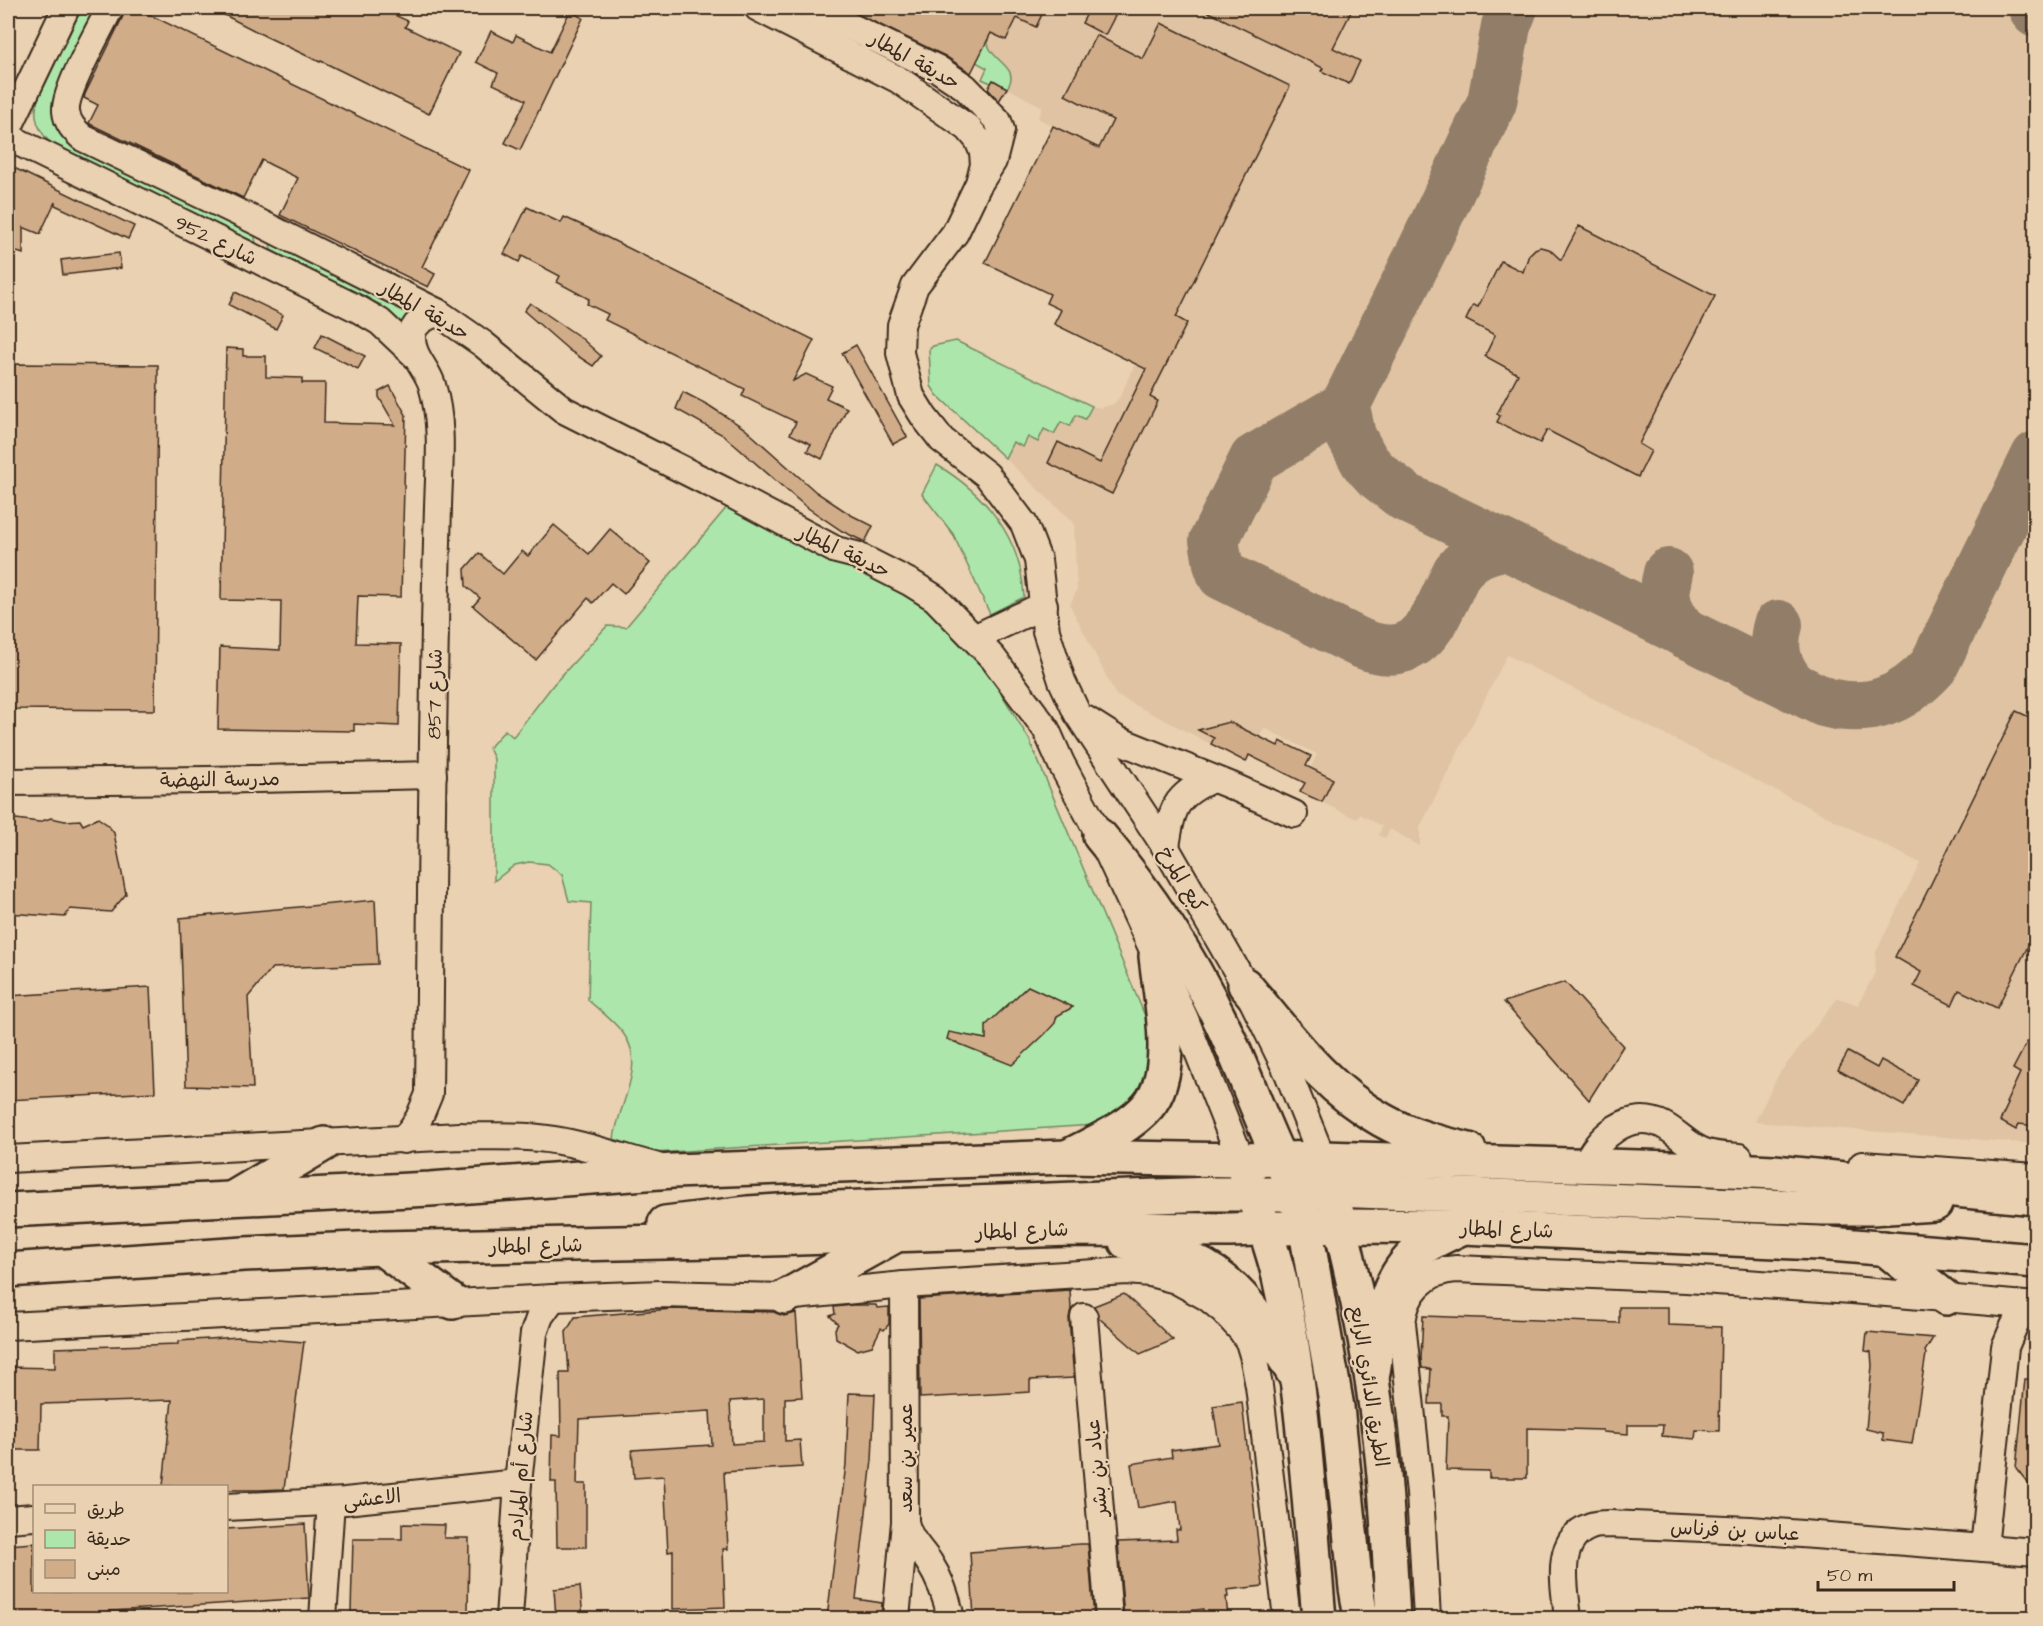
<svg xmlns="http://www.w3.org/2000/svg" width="2043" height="1626" viewBox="0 0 2043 1626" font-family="'Architects Daughter','Playpen Sans Arabic',sans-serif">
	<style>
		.built { fill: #dfc3a2 }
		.green { fill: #ade6ab; stroke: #748864; stroke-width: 1.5 }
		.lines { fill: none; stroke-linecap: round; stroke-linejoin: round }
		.taxiway { stroke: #927e68; stroke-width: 50 }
		.building { fill: #d1ac88; stroke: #3b2a1e; stroke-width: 1.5; fill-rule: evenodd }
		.minor-casing { stroke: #3b2a1e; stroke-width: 30 }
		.major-casing { stroke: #3b2a1e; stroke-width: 38 }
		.highway-casing { stroke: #3b2a1e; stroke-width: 38 }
		.minor { stroke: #e9d1b1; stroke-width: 26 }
		.major { stroke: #e9d1b1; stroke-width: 33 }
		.highway { stroke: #e9d1b1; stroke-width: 33 }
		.labels { text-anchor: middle; stroke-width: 4.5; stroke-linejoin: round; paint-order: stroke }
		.street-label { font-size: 20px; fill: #3b2a1e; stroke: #e9d1b1 }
	</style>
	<rect width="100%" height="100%" fill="#e9d1b1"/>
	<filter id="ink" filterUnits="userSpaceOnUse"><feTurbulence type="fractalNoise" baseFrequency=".0167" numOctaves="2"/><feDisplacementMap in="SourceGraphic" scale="12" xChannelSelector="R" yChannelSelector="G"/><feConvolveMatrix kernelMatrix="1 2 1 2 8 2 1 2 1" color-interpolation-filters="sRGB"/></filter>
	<g filter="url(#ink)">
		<path class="built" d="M832,8H2035V1144L1755,1122L1779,1074L1838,998L1858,1005L1875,973L1876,952L1920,863L1507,655L1420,827V846L1390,829L1385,838L1379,835L1382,826L1360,814L1357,819L1300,792L1317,754L1264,728L1246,762L1116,695L1070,605L1077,590L1074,523L1005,458L1013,442L1028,437L1076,414L1085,419L1092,406L1100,408L1114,404L1121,395L1135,364L1054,324L1059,314L1065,312L1046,303L1053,288L1044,284L1041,290L985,263L1053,126L1038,118L1043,107L1007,88L998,103L984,96L991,84L982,79L987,68L976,63L969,76Z"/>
		<g class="green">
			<path d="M82,8H100L53,105C51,120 56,130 67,140L254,232L256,243L54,146C39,133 32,117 38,99Z"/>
			<path d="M988,32C988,37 987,42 989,47C995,62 1021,69 1007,88L993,80L991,83L982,79L987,68L976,62Z"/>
			<path d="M270,241L417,313L407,328L381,305L271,250Z"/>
			<path d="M956,341L1092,406L1085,419L1076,415L1070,426L1061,422L1054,434L1044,429L1038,442L1028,437L1023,447L1013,442L1005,458L937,395L931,386L929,350L933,346Z"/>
			<path d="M937,465C986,494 1022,539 1024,597L990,614L953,534L922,494Z"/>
			<path d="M728,506L855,568L932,608L987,670L1029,739L1148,1023L1160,1054L1144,1096L1094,1125L654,1153L614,1139C618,1105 646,1067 625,1036C616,1022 600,1011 588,1000L591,903L569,901L562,875L548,864L529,862L515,865L494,881V759L489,748L505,730L513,737L553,685L607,626L626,627Z"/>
		</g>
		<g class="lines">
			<g class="taxiway">
				<path d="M1513,8L1506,26L1492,102L1425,244L1345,406L1351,436L1365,462L1377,475L1405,497L1609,595L1824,702C1869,714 1902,701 1933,667L2036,456"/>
				<path d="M2033,8L2036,13"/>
				<path d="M1345,406L1254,459L1214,540L1218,564L1222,575L1360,643C1422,668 1435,617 1457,572C1470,556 1485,548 1506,546"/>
				<path d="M1668,573C1661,597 1668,617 1686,634"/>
				<path d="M1778,625C1771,649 1777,670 1795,688"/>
			</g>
		</g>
		<g class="building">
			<path d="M127,8H146L144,12L469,170L422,267L435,274L428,287L280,215L298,178L271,165L262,160L243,198L90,124L89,123L98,105L84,98L85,94Z"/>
			<path d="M211,8H379L408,21L405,27L459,53L429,114L321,61L320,62L265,36Z"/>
			<path d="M845,8H1045L1036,27L1017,18L1006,40L991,33L971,73L945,56Z"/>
			<path d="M1090,8H1119L1105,35L1082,23Z"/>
			<path d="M1200,8H1353L1333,48L1360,61L1349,84L1321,71L1323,68Z"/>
			<path d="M570,11L583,18L520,150L505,143L526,100L493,84L498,73L476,62L491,31L513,42L516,35L550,52Z"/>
			<path d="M1161,23L1290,86L1176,317L1187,323L1150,397L1158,401L1112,494L1048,463L1058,442L1100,463L1146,369L1054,324L1061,310L1046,303L1050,294L985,263L1053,126L1099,148L1113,120L1065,95L1096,35L1143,59Z"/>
			<path d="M993,80L1007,88L999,101L988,89Z"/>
			<path d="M8,165L134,226L128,239L55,205V202L40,234L23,227V254L8,249L11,183L8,182Z"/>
			<path d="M527,207L561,223L564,217L586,227L814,340L793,381L806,374L832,386L826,398L847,408L822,459L807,451L811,444L790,434L796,422L742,396L745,389L605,320L608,314L587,304L589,299L557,282L560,276L522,256L519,262L504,254Z"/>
			<path d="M1579,226L1715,296L1639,444L1651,451L1638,477L1547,430L1540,443L1497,422L1500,416L1497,414L1518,374L1485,356L1495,335L1466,320L1473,305L1478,307L1501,261L1523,272L1529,255L1535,249L1540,247L1549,249L1561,260Z"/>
			<path d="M119,253L121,268L63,275L61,260Z"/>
			<path d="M235,292L283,315L276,329L229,305Z"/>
			<path d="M530,303L580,337L601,356L593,366L570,351L524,311Z"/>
			<path d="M322,334L365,356L358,369L315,348Z"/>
			<path d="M856,345L907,437L893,444L842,353Z"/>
			<path d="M226,348L243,349V356H266V377L302,378V383H325L324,423L395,425L379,397V392L390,386L406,415L401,597L358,596L356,643L401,644L399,726L354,724V731L218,729L220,647L280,650L281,601L221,600Z"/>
			<path d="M8,364L158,365L155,710L8,709Z"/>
			<path d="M683,392L708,405L744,428L816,492L851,515L873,526L865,542L842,531L805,506L723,435L676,409Z"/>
			<path d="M554,525L589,554L610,529L650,563L624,594L611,583L593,603L588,598L536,660L473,606L480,598L466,586L465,569L479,553L503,574L522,551L528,556Z"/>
			<path d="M2016,711L2036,720V930L1997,1008L1959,990L1952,1005L1914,986L1921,972L1895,957Z"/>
			<path d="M1229,722L1278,746L1280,741L1311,756L1306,766L1333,779L1322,802L1300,792L1305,783L1249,755L1246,762L1211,744L1214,738L1198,730Z"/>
			<path d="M8,818L39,822L51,818L65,821L80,820L83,825L98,818L108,825L114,833L126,894L111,912L70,909L65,917L8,913Z"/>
			<path d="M375,900L378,964L272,968L248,997L253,1088L186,1086L180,918Z"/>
			<path d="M1565,982L1623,1046L1589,1100L1504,1002Z"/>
			<path d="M1028,986L1073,1007L1057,1016L1055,1023L1045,1034L1012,1065L947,1039L949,1032L986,1039V1025Z"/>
			<path d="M150,987L155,1092L8,1100V996Z"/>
			<path d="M2036,1025V1126L2019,1124L2016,1130L2000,1121L2008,1104L2006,1103L2020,1073L2013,1069Z"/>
			<path d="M1848,1052L1877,1068L1881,1060L1918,1080L1904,1106L1838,1070Z"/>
			<path d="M1070,1290L1071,1309L1069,1318L1074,1378L1030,1380V1392L920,1398L919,1299Z"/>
			<path d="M1124,1294L1149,1317L1173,1340L1140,1354L1099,1318L1094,1306Z"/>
			<path d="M853,1305H876L877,1308L889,1307V1324L884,1330L881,1328L872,1346L857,1350L836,1338L835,1329L838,1324L830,1316L835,1314L834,1307Z"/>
			<path d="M1619,1307H1668V1325L1721,1327L1719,1431L1696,1430L1695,1439L1662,1436L1663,1425H1628V1434L1603,1432V1430L1527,1428V1478H1489V1471L1446,1470L1448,1416H1442V1404H1429L1431,1369L1422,1368L1421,1358L1423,1316L1619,1323Z"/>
			<path d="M672,1309L774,1312L784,1316L796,1313L802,1397L785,1398V1441L800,1440L802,1467L724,1472L728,1549H723L725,1607L673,1609V1551L668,1552L664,1476L634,1478L632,1450L712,1445L710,1411L579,1419L577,1484H586V1547H557L556,1482H551L552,1435L561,1436L560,1373H569L566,1332L575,1317ZM764,1399V1442L732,1444L730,1401Z"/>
			<path d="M1867,1332L1933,1338L1925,1351L1926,1354L1912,1444L1883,1440V1433L1866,1429L1872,1366L1871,1352L1865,1351Z"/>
			<path d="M239,1337L304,1342L284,1489L258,1490H226V1486H163L172,1400L41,1404L40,1450H8V1367L55,1368V1348L178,1344V1341Z"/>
			<path d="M2025,1379H2036V1493L2016,1468Z"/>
			<path d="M849,1393L875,1394L872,1460L856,1599L882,1603L881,1618H827L846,1464Z"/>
			<path d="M1242,1402L1263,1586L1227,1590L1228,1597H1226L1228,1618H1204L1203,1609L1172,1613V1618H1124L1118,1542L1177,1540L1176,1530H1180L1177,1501L1138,1508L1131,1464L1172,1457L1171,1450L1219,1444L1213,1406Z"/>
			<path d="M305,1524L309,1598L8,1618V1545L34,1543V1592H226V1529Z"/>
			<path d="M402,1524L445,1525L444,1538H469L468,1613L351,1612L353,1539H402Z"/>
			<path d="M1080,1544H1088L1094,1618H974L970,1552Z"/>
			<path d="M580,1586L583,1618H556L554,1589Z"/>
		</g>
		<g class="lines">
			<g class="minor-casing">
				<g id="minor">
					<path d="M110,8C100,29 64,91 66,111C67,123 74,130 83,138L258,222L437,312L483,344L564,410L725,491L836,550L856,555L911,583L935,598L993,658L1046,729L1061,763L1100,836L1185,1019L1241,1160"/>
					<path d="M758,8L899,80L968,128L978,140L983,152L984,165L980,179"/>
					<path d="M812,8L938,69L965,87L998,121L1001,130L993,161L978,185L955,233L915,286L901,325L900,353L911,396L924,417L942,440L987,475L1024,524L1038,560L1046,631L1062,681L1077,713L1166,848L1245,985L1288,1073L1322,1158"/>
					<path d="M8,129L66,8"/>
					<path d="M8,137L358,309L380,322L416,356"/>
					<path d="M974,638L1044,605"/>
					<path d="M1085,719L1118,740L1232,786L1294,814"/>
					<path d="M8,782L208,780L433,775"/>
					<path d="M1166,848C1171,809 1175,795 1212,779"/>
					<path d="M404,1140L419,1118L429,1094C431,899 432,703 438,507C439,466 444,425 432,385C427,368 411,356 412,336C413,322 427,317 437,312"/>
					<path d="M8,1159L460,1136C486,1137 513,1135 539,1138C579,1142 619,1157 658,1167"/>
					<path d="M1862,1165L2036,1177"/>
					<path d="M1585,1166C1597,1137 1630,1108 1663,1125C1677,1132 1687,1145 1702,1151C1713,1156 1726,1156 1739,1157"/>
					<path d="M904,1285L905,1522C908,1538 920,1549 929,1562C940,1579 947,1599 951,1618"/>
					<path d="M1084,1317L1109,1618"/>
					<path d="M8,1326L553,1298L661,1294L785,1297L904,1285L1127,1271L1150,1273L1176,1280L1207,1297L1224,1311L1242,1331L1249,1342L1253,1355L1259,1386L1287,1618"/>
					<path d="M226,1507L345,1501L518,1483"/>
					<path d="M8,1519L34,1517"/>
					<path d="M1984,1548L2005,1347L2014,1326L2029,1305"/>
					<path d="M323,1618L331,1502"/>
					<path d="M509,1618L518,1483L534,1333L540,1316L553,1298"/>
					<path d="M896,1618L905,1522"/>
					<path d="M1427,1618L1420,1493L1402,1323C1405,1293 1424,1271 1456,1269L1686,1279L1852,1290L2036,1306"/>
					<path d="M1568,1618C1565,1588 1553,1539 1591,1526C1596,1524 1604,1524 1609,1524L1750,1530L2036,1552"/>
				</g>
			</g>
			<g class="major-casing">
				<g id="major">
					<path d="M1241,1160C1253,1199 1270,1237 1279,1277C1304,1386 1309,1507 1319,1618"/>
					<path d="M1323,1162C1347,1246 1367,1335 1378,1422C1387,1487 1389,1553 1393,1618"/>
				</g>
			</g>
			<g class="highway-casing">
				<g id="highway">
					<path d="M1100,836C1148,893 1188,953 1220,1020C1245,1071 1262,1126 1288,1176"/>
					<path d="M1245,985C1286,1033 1325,1089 1382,1120C1408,1135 1439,1143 1469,1150"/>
					<path d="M1069,1156C1095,1142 1128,1129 1148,1106C1178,1071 1160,998 1156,956"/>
					<path d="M233,1198L324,1144"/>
					<path d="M1292,1198L1305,1193L1331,1190L1823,1208H1872L1935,1204"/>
					<path d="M1302,1208L1337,1407L1356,1588L1361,1618"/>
					<path d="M8,1210L430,1189L673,1171L1067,1157L1241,1160L1322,1158L1710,1169L1774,1172L2036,1198"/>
					<path d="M665,1223L748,1213L809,1209L1211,1194H1282L1299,1192L1312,1184L1320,1173L1322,1158"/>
					<path d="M1126,1242C1149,1247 1172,1252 1193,1261C1243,1283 1269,1333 1296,1377"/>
					<path d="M381,1248L453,1302"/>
					<path d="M1884,1248L1946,1298"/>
					<path d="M8,1270L244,1254L381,1248L713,1241L1072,1229L1230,1230L1342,1226L1463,1227L1818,1243L2036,1261"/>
					<path d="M785,1297L891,1238"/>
					<path d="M1372,1378C1380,1334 1381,1277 1421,1249C1433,1241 1446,1235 1459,1229"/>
				</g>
			</g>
			<use href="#minor" class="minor"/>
			<use href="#major" class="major"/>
			<use href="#highway" class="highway"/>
		</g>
	</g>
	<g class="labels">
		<g class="street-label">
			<text transform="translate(915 60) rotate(29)" y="7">حديقة المطار</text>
			<text transform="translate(216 240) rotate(26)" y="7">شارع 952</text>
			<text transform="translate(425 310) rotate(30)" y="7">حديقة المطار</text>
			<text transform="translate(844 551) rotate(25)" y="7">حديقة المطار</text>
			<text transform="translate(434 694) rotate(-89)" y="7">شارع 857</text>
			<text transform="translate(220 779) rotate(-1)" y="7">مدرسة النهضة</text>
			<text transform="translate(1183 879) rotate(59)" y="7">كبع المرخ</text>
			<text transform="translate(1507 1229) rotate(2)" y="7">شارع المطار</text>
			<text transform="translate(1022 1230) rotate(-2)" y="7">شارع المطار</text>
			<text transform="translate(536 1245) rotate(-1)" y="7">شارع المطار</text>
			<text transform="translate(1370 1386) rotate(81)" y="7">الطريق الدائري الرابع</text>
			<text transform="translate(905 1458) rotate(-90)" y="7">عمير بن سعد</text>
			<text transform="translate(1096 1468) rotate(-95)" y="7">عباد بن بشر</text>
			<text transform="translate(520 1476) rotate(-85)" y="7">شارع أم المرادم</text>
			<text transform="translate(372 1498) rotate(-6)" y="7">الاعشى</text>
			<text transform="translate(1735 1530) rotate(3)" y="7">عباس بن فرناس</text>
		</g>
	</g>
	<rect width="2043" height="1626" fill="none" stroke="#e9d1b1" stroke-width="30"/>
	<rect x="15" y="15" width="2013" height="1596" fill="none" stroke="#3b2a1e" stroke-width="2" filter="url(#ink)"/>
	<rect x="33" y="1485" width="195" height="108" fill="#e9d1b1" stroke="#a38e76" stroke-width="1.5"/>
	<rect x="45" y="1504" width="30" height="9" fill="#e9d1b1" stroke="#a38e76" stroke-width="1.5"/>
	<text x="87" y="1515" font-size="18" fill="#3b2a1e">طريق</text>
	<rect x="45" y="1530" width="30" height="18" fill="#ade6ab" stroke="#a38e76" stroke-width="1.5"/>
	<text x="87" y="1545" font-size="18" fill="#3b2a1e">حديقة</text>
	<rect x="45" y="1560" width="30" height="18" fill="#d1ac88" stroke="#a38e76" stroke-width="1.5"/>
	<text x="87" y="1575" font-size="18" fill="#3b2a1e">مبنى</text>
	<path d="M1818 1581v9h136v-9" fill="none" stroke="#3b2a1e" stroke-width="3"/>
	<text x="1827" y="1581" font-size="18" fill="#3b2a1e" stroke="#e9d1b1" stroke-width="4.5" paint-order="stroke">50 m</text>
</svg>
